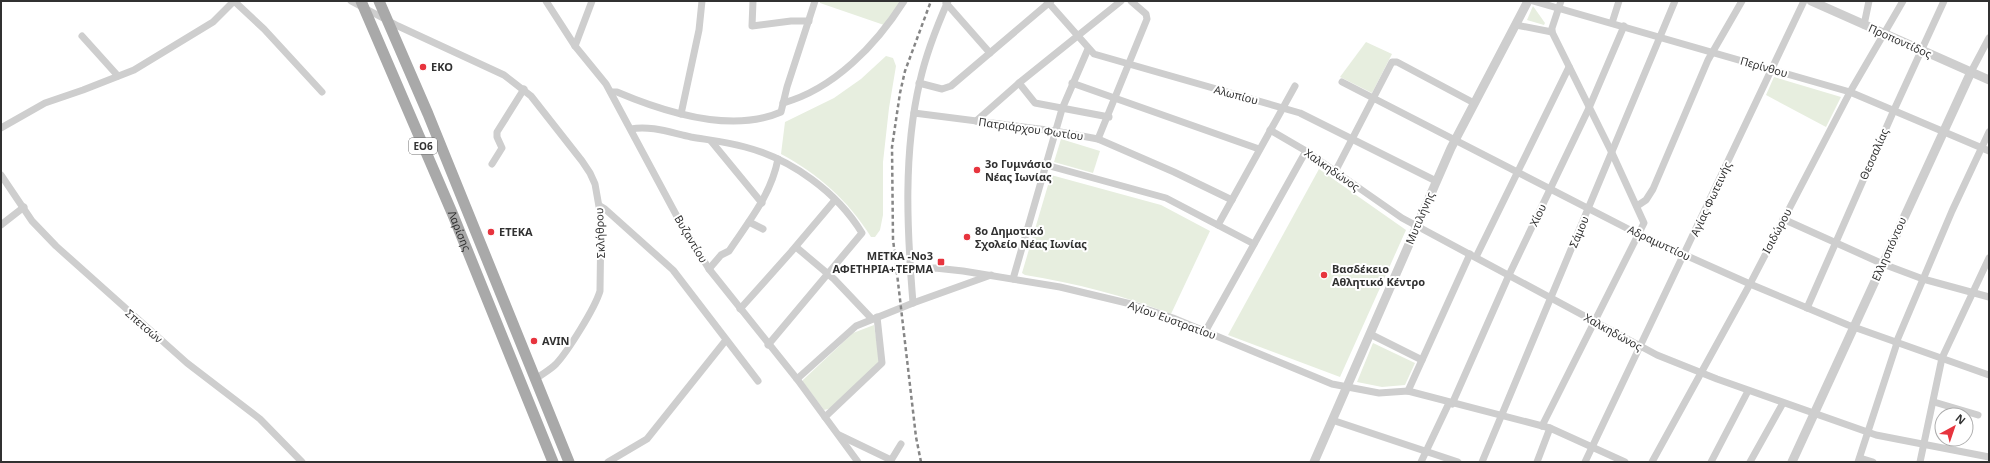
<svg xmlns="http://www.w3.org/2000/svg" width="1990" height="463" viewBox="0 0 1990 463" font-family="'Noto Sans',sans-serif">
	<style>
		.green { fill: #e7eedf }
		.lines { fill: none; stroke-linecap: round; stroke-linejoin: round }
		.minor { stroke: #cecece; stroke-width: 7 }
		.tertiary { stroke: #cecece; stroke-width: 9 }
		.primary { stroke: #a9a9a9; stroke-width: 11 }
		.rail { stroke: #868686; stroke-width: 2.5; stroke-dasharray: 4 3; stroke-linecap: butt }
		.poi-dot { fill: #e7343e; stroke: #fff; stroke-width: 1.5 }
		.labels { text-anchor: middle; stroke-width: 4; stroke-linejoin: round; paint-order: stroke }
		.shield { fill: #fff; stroke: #6f6f6f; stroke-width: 1 }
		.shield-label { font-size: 10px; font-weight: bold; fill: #313131 }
		.street-label { font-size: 11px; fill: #313131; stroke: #fff }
		.poi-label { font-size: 11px; font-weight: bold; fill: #313131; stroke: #fff; text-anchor: start }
	</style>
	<rect width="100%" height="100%" fill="#fff"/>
	<g class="green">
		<path d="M820,1H901L884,25L820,3Z"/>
		<path d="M1533,6L1545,23L1544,25L1527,20Z"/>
		<path d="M1366,42L1392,54L1372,93L1340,77Z"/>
		<path d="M886,56L893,58L896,66L889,108L883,162V215L880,230L875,237H871C849,201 818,174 781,154L785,122L834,98L861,79Z"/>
		<path d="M1774,77L1841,97L1826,127L1766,95Z"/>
		<path d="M1061,139L1100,151L1093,173L1054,162Z"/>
		<path d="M1319,169L1406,230L1340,377L1228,335Z"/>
		<path d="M1051,175L1161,205L1210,231L1171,314C1125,296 1075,283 1025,275L1022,273Z"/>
		<path d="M874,325L880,362L832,408L824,410L803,382V380L853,333Z"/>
		<path d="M1373,343L1415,363L1405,385L1382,387L1357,382Z"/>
	</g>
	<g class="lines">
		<g class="minor">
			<path d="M234,1L264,29L322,92"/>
			<path d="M351,1L398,26L504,75L531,96L582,161L590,173L595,184L601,218L600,291C595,308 568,351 556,364C550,370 542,374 536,379"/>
			<path d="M546,1L575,46L606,84L680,222L709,269L797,379L858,462"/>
			<path d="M753,1L752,26L791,21H809"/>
			<path d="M1047,1L1094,54L1300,113L1436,181"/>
			<path d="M1533,1L1850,92L1989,151"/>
			<path d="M946,3L990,53"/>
			<path d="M1612,23L1619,1"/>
			<path d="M1516,25L1552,32"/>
			<path d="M1864,25L1869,1"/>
			<path d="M82,36L118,76"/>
			<path d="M575,46L592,1"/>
			<path d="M1971,72L1989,38"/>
			<path d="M1342,82L1638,234L1750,284L1848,325L1989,375"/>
			<path d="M919,83L942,89L951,86L1051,1"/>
			<path d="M1019,83L1035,103L1109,117"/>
			<path d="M1072,83L1259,149"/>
			<path d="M611,92H617C664,112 731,134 781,112L787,87L815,1"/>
			<path d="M783,103C834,89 876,45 904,1"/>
			<path d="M914,113L1055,131L1098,139L1174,172L1232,200"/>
			<path d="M681,114L699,30L702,1"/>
			<path d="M976,121L1019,83L1121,1"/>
			<path d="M1,128L45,103L83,90L134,70L213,22L234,1"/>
			<path d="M631,129C650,125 672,133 691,137C709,140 727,142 745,147C791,159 837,192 862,233L768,345"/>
			<path d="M1270,130L1306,151L1402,218L1657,355L1717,379L1876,435L1989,457"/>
			<path d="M1098,139L1147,19L1146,14L1131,1"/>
			<path d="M711,141L762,203"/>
			<path d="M492,164L502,148L497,137V132L524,89"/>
			<path d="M1046,165L1166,198L1254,244"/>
			<path d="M1335,172L1392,62H1397L1474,103"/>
			<path d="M1,175L32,221L56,246L187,363L260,419L302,462"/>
			<path d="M600,206L605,209L673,270L758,381"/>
			<path d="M1637,206L1646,200L1653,189L1708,60L1742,1"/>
			<path d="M1783,219L1883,264L1923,279L1989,297"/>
			<path d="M749,222L763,229"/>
			<path d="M1,225L24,207"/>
			<path d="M1218,225L1295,86"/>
			<path d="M796,247L834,279L872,319"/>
			<path d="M1476,257L1569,67"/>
			<path d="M709,269L721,255L729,251C749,221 771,195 778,159"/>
			<path d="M910,269L935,268L963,271L1060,287L1131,304L1173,318L1332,384L1379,393L1408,391L1550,428L1625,462"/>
			<path d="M1013,279L1062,109L1088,49"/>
			<path d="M913,303C907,230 903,153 920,81C926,54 937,26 948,1"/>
			<path d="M1807,308L1894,110L1944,1"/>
			<path d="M740,309L791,252L835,200"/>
			<path d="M1205,332L1306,151"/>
			<path d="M1370,334L1422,360"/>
			<path d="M1896,343L1952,211L1989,132"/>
			<path d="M797,379L856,326L913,303L991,275"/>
			<path d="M1408,391L1470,254"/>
			<path d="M1934,402L1978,415"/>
			<path d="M1452,404L1509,275L1589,108L1624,26"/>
			<path d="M825,417L882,363L877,317"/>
			<path d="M1332,420L1458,462"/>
			<path d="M1542,426L1644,223L1612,153L1552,32V28L1561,1"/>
			<path d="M839,435L891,460"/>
			<path d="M1860,458L1873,462"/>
			<path d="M608,462L647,439L726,340"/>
			<path d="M890,462L901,444"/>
			<path d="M1421,462L1449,403"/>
			<path d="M1482,462L1675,1"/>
			<path d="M1537,462L1550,428"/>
			<path d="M1585,462L1804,1"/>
			<path d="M1652,462L1750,284L1850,92L1903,1"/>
			<path d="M1711,462L1748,391"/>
			<path d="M1750,462L1783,403"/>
			<path d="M1858,462L1897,343"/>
			<path d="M1920,462L1942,358L1989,258"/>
		</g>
		<g class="tertiary">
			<path d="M1811,1L1989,80"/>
			<path d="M1314,462L1451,148L1528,1"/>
			<path d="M1792,462L1971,72"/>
		</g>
		<g class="primary">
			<path id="s1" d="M361,1L453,215L553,462"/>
			<path d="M379,1L428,114L569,462"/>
		</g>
		<path class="rail" d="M921,462L916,437L893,239L892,147L900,93L905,71L931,1"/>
	</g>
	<g class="poi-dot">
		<circle cx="423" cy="67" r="4"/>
		<circle cx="977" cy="170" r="4"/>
		<circle cx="491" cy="232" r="4"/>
		<circle cx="967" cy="237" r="4"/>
		<rect x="937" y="258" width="8" height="8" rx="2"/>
		<circle cx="1324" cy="275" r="4"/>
		<circle cx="534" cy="341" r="4"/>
	</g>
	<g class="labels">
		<rect class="shield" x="409" y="138" width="28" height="16" rx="3"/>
		<g class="shield-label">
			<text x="423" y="150">ΕΟ6</text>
		</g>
		<g class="street-label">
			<text transform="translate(1900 41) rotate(24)" y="4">Προποντίδος</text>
			<text transform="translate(1764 67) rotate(16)" y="4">Περίνθου</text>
			<text transform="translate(1236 95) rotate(15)" y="4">Αλωπίου</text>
			<text transform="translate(1031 129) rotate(8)" y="4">Πατριάρχου Φωτίου</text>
			<text transform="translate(1874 154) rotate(-66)" y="4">Θεσσαλίας</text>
			<text transform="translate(1332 170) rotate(35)" y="4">Χαλκηδώνος</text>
			<text transform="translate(1711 199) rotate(-65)" y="4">Αγίας Φωτεινής</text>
			<text transform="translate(1538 215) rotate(-64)" y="4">Χίου</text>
			<text transform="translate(1420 218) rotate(-67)" y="4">Μυτιλήνης</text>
			<text dy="4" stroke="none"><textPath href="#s1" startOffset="250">Λαρίσης</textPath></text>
			<text transform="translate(1777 231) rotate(-62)" y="4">Ισιδώρου</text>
			<text transform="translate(1579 232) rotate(-67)" y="4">Σάμου</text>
			<text transform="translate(600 233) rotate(-92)" y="4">Σκλήθρου</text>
			<text transform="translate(691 239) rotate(59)" y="4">Βυζαντίου</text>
			<text transform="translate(1659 243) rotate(25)" y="4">Αδραμυττίου</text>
			<text transform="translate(1889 249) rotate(-66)" y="4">Ελλησπόντου</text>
			<text transform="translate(1172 320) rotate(20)" y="4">Αγίου Ευστρατίου</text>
			<text transform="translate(144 326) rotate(41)" y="4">Σπετσών</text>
			<text transform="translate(1613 332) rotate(29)" y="4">Χαλκηδώνος</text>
		</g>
		<g class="poi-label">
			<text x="431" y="71">EKO</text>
			<text x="985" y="168">3ο Γυμνάσιο<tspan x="985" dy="13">Νέας Ιωνίας</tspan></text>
			<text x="975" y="235">8ο Δημοτικό<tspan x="975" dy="13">Σχολείο Νέας Ιωνίας</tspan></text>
			<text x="499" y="236">ΕΤΕΚΑ</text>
			<text x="933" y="260" text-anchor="end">ΜΕΤΚΑ -Νο3<tspan x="933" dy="13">ΑΦΕΤΗΡΙΑ+ΤΕΡΜΑ</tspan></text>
			<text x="1332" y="273">Βασδέκειο<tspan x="1332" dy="13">Αθλητικό Κέντρο</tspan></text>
			<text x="542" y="345">AVIN</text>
		</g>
	</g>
	<rect width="1990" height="463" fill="none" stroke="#313131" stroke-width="4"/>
	<g transform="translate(1954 427) rotate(40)"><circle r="19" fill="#ffffff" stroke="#adadad"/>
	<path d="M0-3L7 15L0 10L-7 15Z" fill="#e7343e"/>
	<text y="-6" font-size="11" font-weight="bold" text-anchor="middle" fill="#313131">N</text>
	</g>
</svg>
